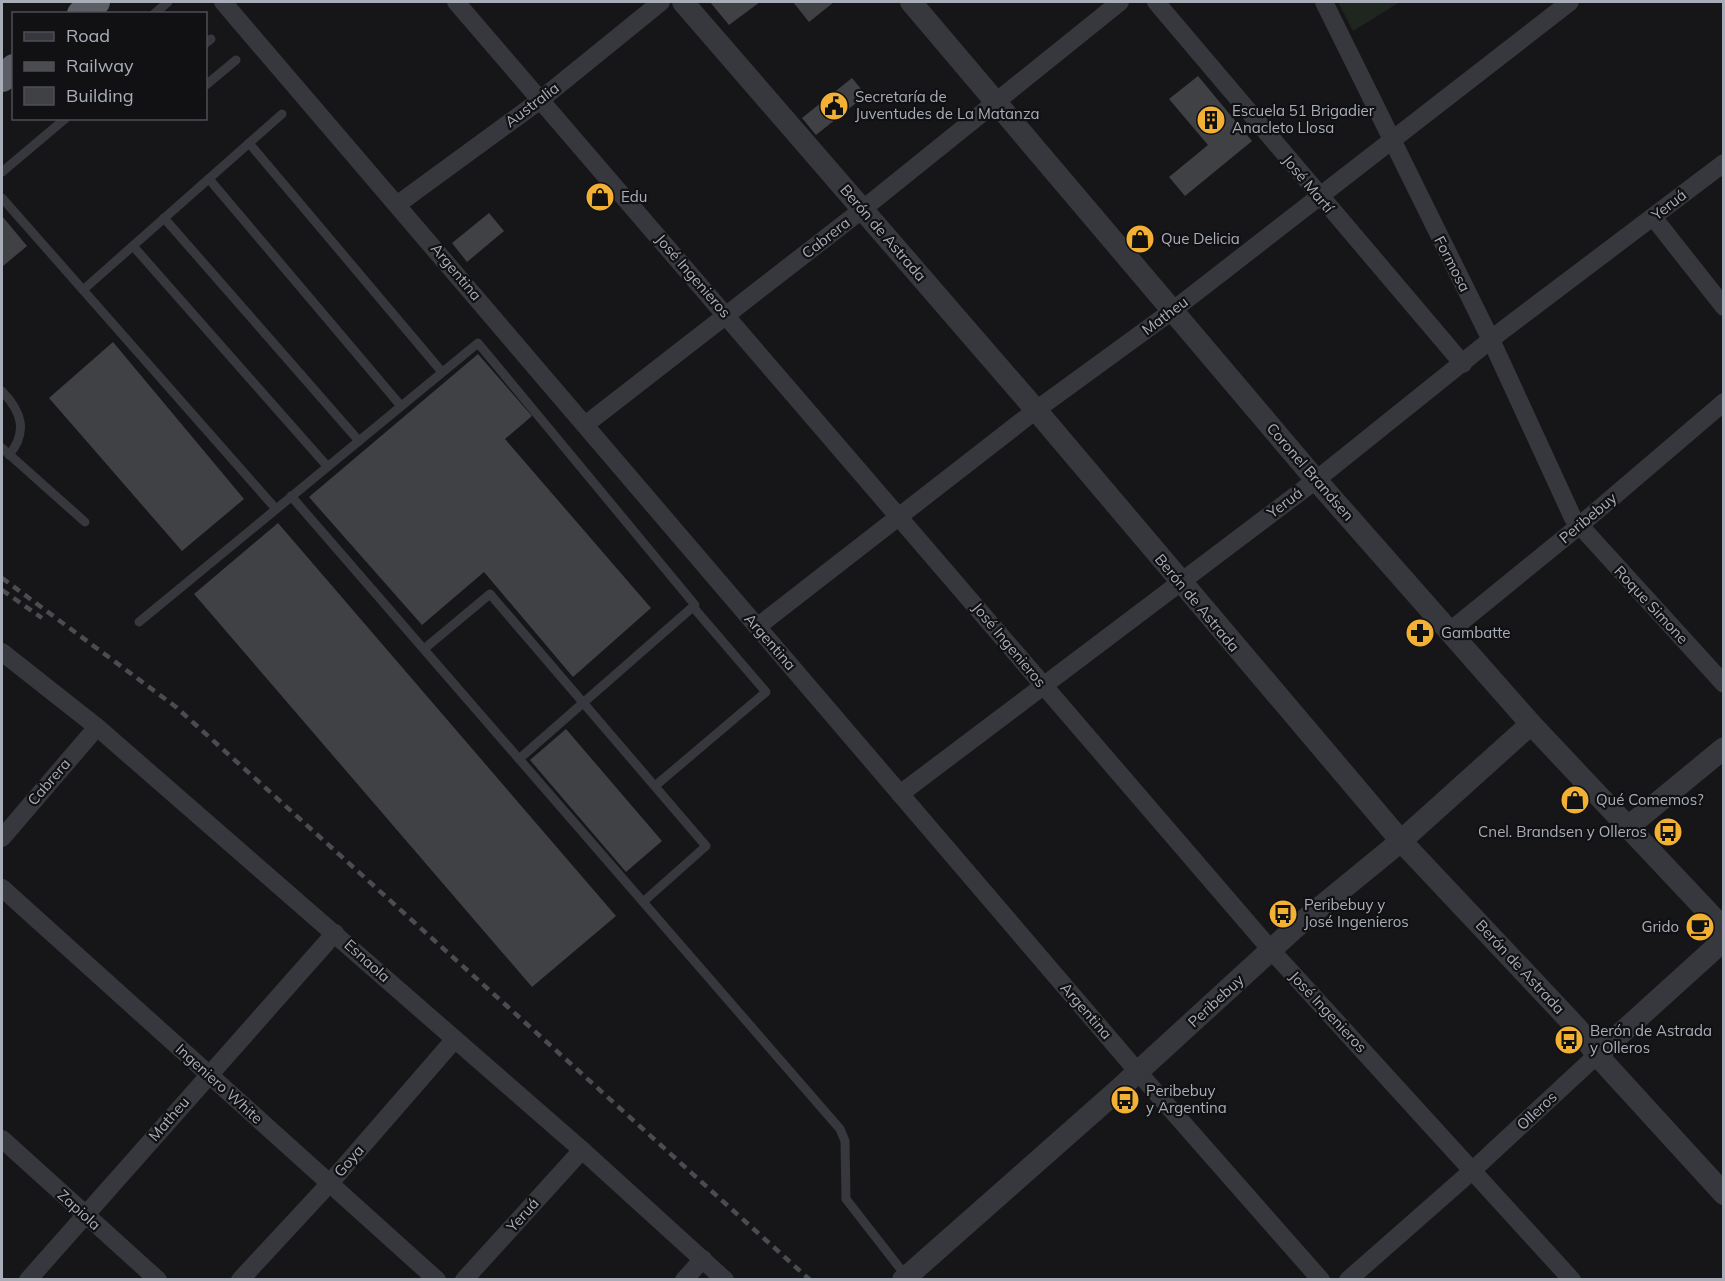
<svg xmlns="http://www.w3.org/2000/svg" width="1725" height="1281" viewBox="0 0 1725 1281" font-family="Mulish,sans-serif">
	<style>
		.green { fill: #1e261f }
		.building { fill: #404145 }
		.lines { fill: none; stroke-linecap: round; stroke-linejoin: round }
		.service { stroke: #37383d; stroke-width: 9 }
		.minor { stroke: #37383d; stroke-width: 18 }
		.tertiary { stroke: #37383d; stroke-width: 22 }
		.trunk { stroke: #5b5e65; stroke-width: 28 }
		.rail { stroke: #4a4c52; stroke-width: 4.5; stroke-dasharray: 8 6; stroke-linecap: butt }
		.labels { text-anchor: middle; stroke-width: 4.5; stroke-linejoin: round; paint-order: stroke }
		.poi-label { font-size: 15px; fill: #a8adb8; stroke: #111113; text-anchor: start }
		.street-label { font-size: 15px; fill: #a8adb8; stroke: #111113 }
	</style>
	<rect width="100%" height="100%" fill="#161618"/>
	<path class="green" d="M1338,2H1400L1353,31Z"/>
	<g class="building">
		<path d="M710,2H760L729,25Z"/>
		<path d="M793,2H834L809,22Z"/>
		<path d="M1198,76L1252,141L1185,196L1169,177L1208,145L1169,99Z"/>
		<path d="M852,78L866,95L816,135L802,118Z"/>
		<path d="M489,213L504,231L467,262L452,243Z"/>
		<path d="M2,216L27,246L3,266L2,265Z"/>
		<path d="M113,342L244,499L182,551L49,398Z"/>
		<path d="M478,354L532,416L505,439L651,608L573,677L484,572L422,625L309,497Z"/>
		<path d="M278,523L616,916L532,987L194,594Z"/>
		<path d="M566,729L662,841L626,872L530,760Z"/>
	</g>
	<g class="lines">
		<g class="service">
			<path d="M154,14L168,2"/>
			<path d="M206,43L211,39"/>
			<path d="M206,85L236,60"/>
			<path d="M249,143L442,372"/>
			<path d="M2,172L66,118"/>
			<path d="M209,179L401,406"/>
			<path d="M2,198L276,509"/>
			<path d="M164,218L359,441"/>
			<path d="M133,246L327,466"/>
			<path d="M83,290L282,114"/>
			<path d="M2,391C22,412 28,432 9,455"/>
			<path d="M2,448L85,522"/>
			<path d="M291,496L840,1129L845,1141L846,1199L906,1276"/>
			<path d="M139,622L478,343L695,605L519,759"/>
			<path d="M424,649L490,594L706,846L643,902"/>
			<path d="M655,786L766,692L693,607"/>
		</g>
		<g class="minor">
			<path d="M223,2L1138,1072L1321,1280"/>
			<path d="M456,2L1271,950L1572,1280"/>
			<path d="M1156,2L1463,364"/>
			<path d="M1324,2L1492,342L1573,518L1724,684"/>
			<path d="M398,204L539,101L661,2"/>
			<path d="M1653,217L1724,307"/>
			<path d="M585,425L863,209L1120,2"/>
			<path d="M757,627L1036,410L1172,311L1570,2"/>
			<path d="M1450,631L1579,526L1724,402"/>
			<path d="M2,652L97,727L582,1150L725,1280"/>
			<path d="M900,794L1316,480L1503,330L1724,163"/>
			<path d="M2,838L97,727"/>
			<path d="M2,888L437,1280"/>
			<path d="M2,1139L158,1280"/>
			<path d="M28,1280L335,933"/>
			<path d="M240,1280L330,1183L455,1039"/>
			<path d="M464,1280L582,1150"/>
			<path d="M684,1280L703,1259"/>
			<path d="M1348,1280L1473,1170L1597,1055"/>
		</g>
		<g class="tertiary">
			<path d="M683,2L1036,410L1401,841L1578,1029L1597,1055L1724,1194"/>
			<path d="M911,2L1316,480L1531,724L1724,929"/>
			<path d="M1628,827L1724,748"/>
			<path d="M1597,1055L1724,940"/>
			<path d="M903,1280L1118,1090L1296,927L1401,841L1531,724"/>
		</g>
		<g class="trunk">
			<path d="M81,14L96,2"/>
			<path d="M2,78L14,68"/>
		</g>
		<g class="rail">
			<path d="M2,578L176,707L810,1280"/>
			<path d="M2,590L42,618"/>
		</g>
	</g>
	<defs>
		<g id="civic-disc" transform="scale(1.5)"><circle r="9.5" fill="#f2b134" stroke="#111113"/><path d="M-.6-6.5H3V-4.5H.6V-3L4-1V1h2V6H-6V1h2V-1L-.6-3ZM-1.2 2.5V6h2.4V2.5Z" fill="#111"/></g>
		<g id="building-disc" transform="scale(1.5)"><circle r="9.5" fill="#f2b134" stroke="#111113"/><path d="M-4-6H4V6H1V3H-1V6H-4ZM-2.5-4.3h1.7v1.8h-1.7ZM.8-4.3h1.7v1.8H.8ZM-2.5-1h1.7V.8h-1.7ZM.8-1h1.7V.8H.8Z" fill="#111"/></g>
		<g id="shop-disc" transform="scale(1.5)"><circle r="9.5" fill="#f2b134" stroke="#111113"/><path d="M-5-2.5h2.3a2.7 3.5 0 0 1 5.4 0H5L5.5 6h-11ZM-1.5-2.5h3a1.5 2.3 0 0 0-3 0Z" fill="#111"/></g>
		<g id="pharmacy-disc" transform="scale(1.5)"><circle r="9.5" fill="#f2b134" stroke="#111113"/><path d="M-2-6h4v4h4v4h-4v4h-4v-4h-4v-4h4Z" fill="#111"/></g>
		<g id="bus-disc" transform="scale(1.5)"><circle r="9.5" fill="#f2b134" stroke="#111113"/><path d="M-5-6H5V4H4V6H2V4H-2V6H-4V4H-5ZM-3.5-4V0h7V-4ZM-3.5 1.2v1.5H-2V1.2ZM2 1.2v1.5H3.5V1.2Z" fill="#111"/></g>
		<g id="cafe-disc" transform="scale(1.5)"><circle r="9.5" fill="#f2b134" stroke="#111113"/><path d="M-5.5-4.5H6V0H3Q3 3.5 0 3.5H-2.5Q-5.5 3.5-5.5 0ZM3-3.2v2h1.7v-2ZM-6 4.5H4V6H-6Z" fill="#111"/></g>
	</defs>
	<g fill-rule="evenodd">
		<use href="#civic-disc" x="834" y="106"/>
		<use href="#building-disc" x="1211" y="120"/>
		<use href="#shop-disc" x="600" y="197"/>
		<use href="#shop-disc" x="1140" y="239"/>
		<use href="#pharmacy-disc" x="1420" y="633"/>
		<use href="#shop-disc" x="1575" y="800"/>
		<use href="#bus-disc" x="1668" y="832"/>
		<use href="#bus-disc" x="1283" y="914"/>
		<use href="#cafe-disc" x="1700" y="927"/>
		<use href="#bus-disc" x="1569" y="1040"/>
		<use href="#bus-disc" x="1125" y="1100"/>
	</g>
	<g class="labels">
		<g class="poi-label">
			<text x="855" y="102">Secretaría de<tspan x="855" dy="17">Juventudes de La Matanza</tspan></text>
			<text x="1232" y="116">Escuela 51 Brigadier<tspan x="1232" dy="17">Anacleto Llosa</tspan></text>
			<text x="621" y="202">Edu</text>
			<text x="1161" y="244">Que Delicia</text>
			<text x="1441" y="638">Gambatte</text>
			<text x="1596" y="805">Qué Comemos?</text>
			<text x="1647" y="837" text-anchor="end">Cnel. Brandsen y Olleros</text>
			<text x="1304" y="910">Peribebuy y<tspan x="1304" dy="17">José Ingenieros</tspan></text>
			<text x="1679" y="932" text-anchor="end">Grido</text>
			<text x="1590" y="1036">Berón de Astrada<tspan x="1590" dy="17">y Olleros</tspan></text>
			<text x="1146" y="1096">Peribebuy<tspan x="1146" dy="17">y Argentina</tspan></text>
		</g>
		<g class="street-label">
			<text transform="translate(532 105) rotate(-37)" y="5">Australia</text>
			<text transform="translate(1308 184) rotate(50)" y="5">José Martí</text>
			<text transform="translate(1669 205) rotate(-38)" y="5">Yeruá</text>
			<text transform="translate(883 233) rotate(49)" y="5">Berón de Astrada</text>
			<text transform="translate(826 238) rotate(-38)" y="5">Cabrera</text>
			<text transform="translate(1452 264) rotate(63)" y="5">Formosa</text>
			<text transform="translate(456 272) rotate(50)" y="5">Argentina</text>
			<text transform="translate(693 276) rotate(49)" y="5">José Ingenieros</text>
			<text transform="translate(1165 316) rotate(-37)" y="5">Matheu</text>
			<text transform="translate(1310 472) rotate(49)" y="5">Coronel Brandsen</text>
			<text transform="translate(1285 503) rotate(-37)" y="5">Yeruá</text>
			<text transform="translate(1588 518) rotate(-40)" y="5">Peribebuy</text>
			<text transform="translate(1197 603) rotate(50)" y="5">Berón de Astrada</text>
			<text transform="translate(1651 605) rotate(47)" y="5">Roque Simone</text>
			<text transform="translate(770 642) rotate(49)" y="5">Argentina</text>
			<text transform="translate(1009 645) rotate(50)" y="5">José Ingenieros</text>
			<text transform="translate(49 782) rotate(-49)" y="5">Cabrera</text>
			<text transform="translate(367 961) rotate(42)" y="5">Esnaola</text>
			<text transform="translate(1520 967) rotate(47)" y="5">Berón de Astrada</text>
			<text transform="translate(1216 1001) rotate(-43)" y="5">Peribebuy</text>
			<text transform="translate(1086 1011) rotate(49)" y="5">Argentina</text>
			<text transform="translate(1328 1012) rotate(47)" y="5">José Ingenieros</text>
			<text transform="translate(219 1084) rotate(42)" y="5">Ingeniero White</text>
			<text transform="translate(1537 1111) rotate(-43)" y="5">Olleros</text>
			<text transform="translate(169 1119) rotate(-49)" y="5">Matheu</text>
			<text transform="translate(349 1161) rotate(-49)" y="5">Goya</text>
			<text transform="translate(79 1210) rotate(42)" y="5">Zapiola</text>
			<text transform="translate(523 1215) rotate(-48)" y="5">Yeruá</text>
		</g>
	</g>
	<rect width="1725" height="1281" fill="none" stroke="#a8adb8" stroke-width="6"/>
	<rect x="12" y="12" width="195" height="108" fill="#111113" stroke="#4d4f55" stroke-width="1.5"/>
	<rect x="24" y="32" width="30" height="9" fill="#37383d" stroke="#4d4f55" stroke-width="1.5"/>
	<text x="66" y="42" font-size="18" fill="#a8adb8">Road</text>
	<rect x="24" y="62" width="30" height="9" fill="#4a4c52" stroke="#4d4f55" stroke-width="1.5"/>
	<text x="66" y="72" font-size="18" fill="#a8adb8">Railway</text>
	<rect x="24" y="87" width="30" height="18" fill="#404145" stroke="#4d4f55" stroke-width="1.5"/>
	<text x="66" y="102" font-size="18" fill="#a8adb8">Building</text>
</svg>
